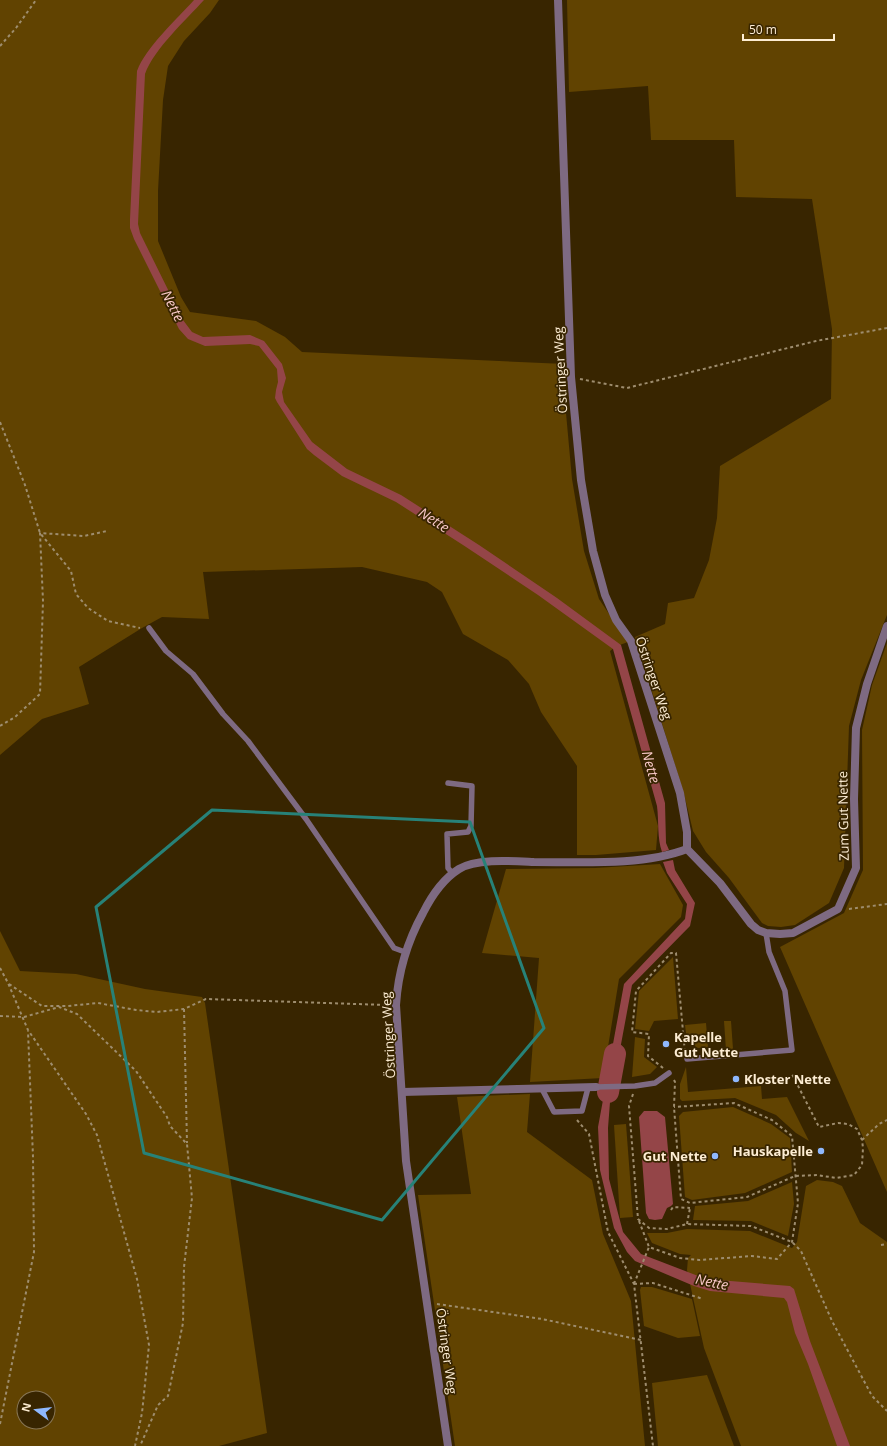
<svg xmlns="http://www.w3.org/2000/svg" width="887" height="1446" viewBox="0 0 887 1446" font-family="'Open Sans',sans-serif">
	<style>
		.green { fill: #614301; fill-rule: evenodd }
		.water { fill: #944548 }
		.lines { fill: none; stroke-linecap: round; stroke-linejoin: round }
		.river { stroke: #944548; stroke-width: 22 }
		.path { stroke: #9e8d6e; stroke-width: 2; stroke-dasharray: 3 3; stroke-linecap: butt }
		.service { stroke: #7e6a82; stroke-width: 5.5 }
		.minor { stroke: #7e6a82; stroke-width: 8 }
		.marked { fill: none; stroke: #278278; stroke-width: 3; stroke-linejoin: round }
		.poi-dot { fill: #8fb8fd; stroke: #382500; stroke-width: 1.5 }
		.labels { text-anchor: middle; stroke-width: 3.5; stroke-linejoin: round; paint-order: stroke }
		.street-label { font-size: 13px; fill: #fdedd3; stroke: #382500 }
		.poi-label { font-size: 13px; font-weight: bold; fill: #fdedd3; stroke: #382500; text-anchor: start }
		.water-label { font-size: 14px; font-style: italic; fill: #f9c9c8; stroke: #382500 }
	</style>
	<rect width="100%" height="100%" fill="#382500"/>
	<g class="green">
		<path d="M0,0H219L210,13L184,41L168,66L163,100L158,191V241L181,297L190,312L256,321L285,337L302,352L565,364L566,413L572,479L584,551L599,599L628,642L617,646L610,651L658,826L656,850L596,855H577V766L541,712L529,684L508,660L463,634L442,592L427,582L362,567L203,572L209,619L162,617L142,628L79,667L89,704L42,719L0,755Z"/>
		<path d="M567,0H887V615L861,680L849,726L844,868L829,903L795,925L781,927L768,926L762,923L729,878L706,852L693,831L684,794L635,637L665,624L668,603L694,598L709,560L717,518L720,466L831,399L832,329L812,199L736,197L734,140H651L648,86L569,92Z"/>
		<path d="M887,643V1192L780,947L844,913L863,870L862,730L872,685Z"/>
		<path d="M660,864L683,905L681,917L619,979L603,1078L530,1082L539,958L482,953L506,869L595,868Z"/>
		<path d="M0,931L20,971L76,974L145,989L202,997L205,1003L267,1433L219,1446H0ZM24,1398H48V1422H24Z"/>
		<path d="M673,957L678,1019L654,1021L649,1031L635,1029L639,991Z"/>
		<path d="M724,1021H731L733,1049L726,1050Z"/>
		<path d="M706,1023L708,1047L698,1048L687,1041L685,1025Z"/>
		<path d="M635,1037L645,1039L644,1057L657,1067L650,1074L632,1077Z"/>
		<path d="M686,1067L688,1092L761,1086L762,1099L787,1097L809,1141L796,1133L776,1115L735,1098L682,1101L680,1099V1084Z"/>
		<path d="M530,1094L527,1132L592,1180L603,1234L631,1301L645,1446H455L418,1195L471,1194L457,1097Z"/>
		<path d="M733,1107L771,1124L790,1138L792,1172L745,1193L692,1200L685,1197L679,1116L683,1112Z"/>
		<path d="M626,1124L633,1217L620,1218L614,1125Z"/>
		<path d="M817,1180L833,1182L842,1186L860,1223L887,1242V1446H741L704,1348L687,1270L688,1258L691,1255L680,1254L652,1243L647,1233H667L687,1229L750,1231L792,1248L797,1242L806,1186Z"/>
		<path d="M792,1182L794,1204L788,1236L751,1221L693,1220L695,1206L748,1201Z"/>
		<path d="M641,1287H652L692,1299L700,1336L678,1338L644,1326L640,1290Z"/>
		<path d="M707,1375L734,1446H658L652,1383Z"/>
	</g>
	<g class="water">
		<path d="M194,0H204C186,20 154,49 145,74L138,224L140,233L183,320L192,332L203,337L250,335L264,341L282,364L286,378L282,392L284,402L312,442L347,469L401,495L479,545L557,598L621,645L665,803L666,843L669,850L662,852C657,838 659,821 657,806L613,649L538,595L463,545L396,502L342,476L314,455L307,449L277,402L275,398L276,390L278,382L277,369L259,346L250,344L205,346L188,339L179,329L134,239L130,228V219L137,71C146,47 177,19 194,0Z"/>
		<path d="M673,860L675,870L695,903L690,926L632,985L614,1082H606L624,984L685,919L687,904L667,873L663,862Z"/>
		<path d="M603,1100L610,1102L608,1128L609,1179L623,1232L641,1254L706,1279L790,1286L794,1289L810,1341L850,1446H837L808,1364L795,1333L787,1302L784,1298L710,1291L694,1286L635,1261L627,1252L614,1228L600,1170L598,1127Z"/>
		<path d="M644,1111H657L665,1117L673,1204L671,1206L667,1208L662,1219L655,1220L649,1219L646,1213L639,1117Z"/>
	</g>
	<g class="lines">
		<path class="river" d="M608,1092L615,1054"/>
		<g class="path">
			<path d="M0,46L16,28L36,0"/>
			<path d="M580,379L627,388L816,341L887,328"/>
			<path d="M0,422L25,485L40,533L71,571L76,594L88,608L108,621L140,628"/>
			<path d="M0,726L15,717L40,694L43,601L40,533L84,536L107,531"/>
			<path d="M849,909L887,904"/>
			<path d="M0,968L8,983L28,1030L86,1114L97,1135L137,1279L149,1345L142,1413L135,1446"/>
			<path d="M9,984L42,1006H68L98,1003L136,1010L157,1012L184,1009L206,999L386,1005"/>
			<path d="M184,1009L187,1143"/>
			<path d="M0,1016L24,1017L59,1007L77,1014L136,1071L167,1117L170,1126L187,1144L192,1198L184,1267L183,1323L168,1396L158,1405L140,1446"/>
			<path d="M663,1068L648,1056L649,1034L632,1032L636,991L671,953H676L684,1043L685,1051"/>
			<path d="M674,1080L675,1082L674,1107L681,1199L690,1203L747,1197L795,1176L817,1175L836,1178L854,1175L862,1165L863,1148L862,1140L857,1129L848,1124L838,1123L819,1127L792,1074"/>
			<path d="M633,1094L629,1106L638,1219L649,1228L667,1229L687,1224L751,1226L792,1242L801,1251L832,1321L872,1396L887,1411"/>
			<path d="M577,1120L589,1134L608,1232L634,1284L653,1446"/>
			<path d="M862,1140L879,1124L887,1120"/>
			<path d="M671,1210L673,1207L690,1208"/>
			<path d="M639,1221L649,1247L680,1258L699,1260L752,1256L777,1259L792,1242L798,1203L792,1136L772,1120L734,1103L674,1107"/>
			<path d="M687,1224L690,1208"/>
			<path d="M881,1245L887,1244"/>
			<path d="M634,1284L653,1283L703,1299"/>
			<path d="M634,1284L649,1247"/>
			<path d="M437,1304L542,1319L641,1340"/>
			<path d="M0,1424L34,1252L33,1157L28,1031"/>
		</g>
		<g class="service">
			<path d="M149,628L166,651L193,674L223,714L248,741L306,819L394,948L405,952"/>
			<path d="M448,783L472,786L471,826L468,832L447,834L448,868L453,874"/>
			<path d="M687,1059L792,1050L785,991L769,952L766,933"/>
			<path d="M596,1087L635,1086L655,1083L669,1073"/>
			<path d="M542,1089L554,1112L582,1111L588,1088"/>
		</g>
		<g class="minor">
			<path d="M558,0L571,377L581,480L593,551L605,595L616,620L631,641L680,793L687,832V849"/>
			<path d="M687,849L720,883L751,924L758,930L766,933L780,934L793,933L838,909L856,868L854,799L856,728L867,684L887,626"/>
			<path d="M402,1092L596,1087"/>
			<path d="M448,1446L406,1161L396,1005C398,973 407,942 423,913C431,897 443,879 459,869C476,858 513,861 534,862C581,862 643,866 687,849"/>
		</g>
	</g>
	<path class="marked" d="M212,810L470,822L544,1028L382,1220L144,1153L96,907Z"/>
	<g class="poi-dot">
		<circle cx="666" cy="1044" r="4"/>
		<circle cx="736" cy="1079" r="4"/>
		<circle cx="821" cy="1151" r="4"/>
		<circle cx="715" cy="1156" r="4"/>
	</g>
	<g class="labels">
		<g class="street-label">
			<text transform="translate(560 370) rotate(-93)" y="5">Östringer Weg</text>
			<text transform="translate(654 678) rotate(71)" y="5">Östringer Weg</text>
			<text transform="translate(843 816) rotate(-91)" y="5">Zum Gut Nette</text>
			<text transform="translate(388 1035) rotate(-93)" y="5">Östringer Weg</text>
			<text transform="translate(447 1351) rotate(82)" y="5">Östringer Weg</text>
		</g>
		<g class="poi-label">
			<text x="674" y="1042">Kapelle<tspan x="674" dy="15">Gut Nette</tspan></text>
			<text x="744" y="1084">Kloster Nette</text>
			<text x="813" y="1156" text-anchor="end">Hauskapelle</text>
			<text x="707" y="1161" text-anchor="end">Gut Nette</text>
		</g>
		<g class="water-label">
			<text transform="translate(173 306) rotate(63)" y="5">Nette</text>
			<text transform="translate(434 520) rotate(33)" y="5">Nette</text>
			<text transform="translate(651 767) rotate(74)" y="5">Nette</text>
			<text transform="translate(712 1282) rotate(12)" y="5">Nette</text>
		</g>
	</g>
	<g transform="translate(36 1410) rotate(285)"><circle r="19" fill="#382500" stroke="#877554"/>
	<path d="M0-3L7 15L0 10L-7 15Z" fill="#8fb8fd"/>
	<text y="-6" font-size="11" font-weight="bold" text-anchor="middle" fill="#fdedd3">N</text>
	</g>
	<path d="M743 34v6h91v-6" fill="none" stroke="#fdedd3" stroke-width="2"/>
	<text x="749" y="34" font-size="12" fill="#fdedd3" stroke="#382500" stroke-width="3" paint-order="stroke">50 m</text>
</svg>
